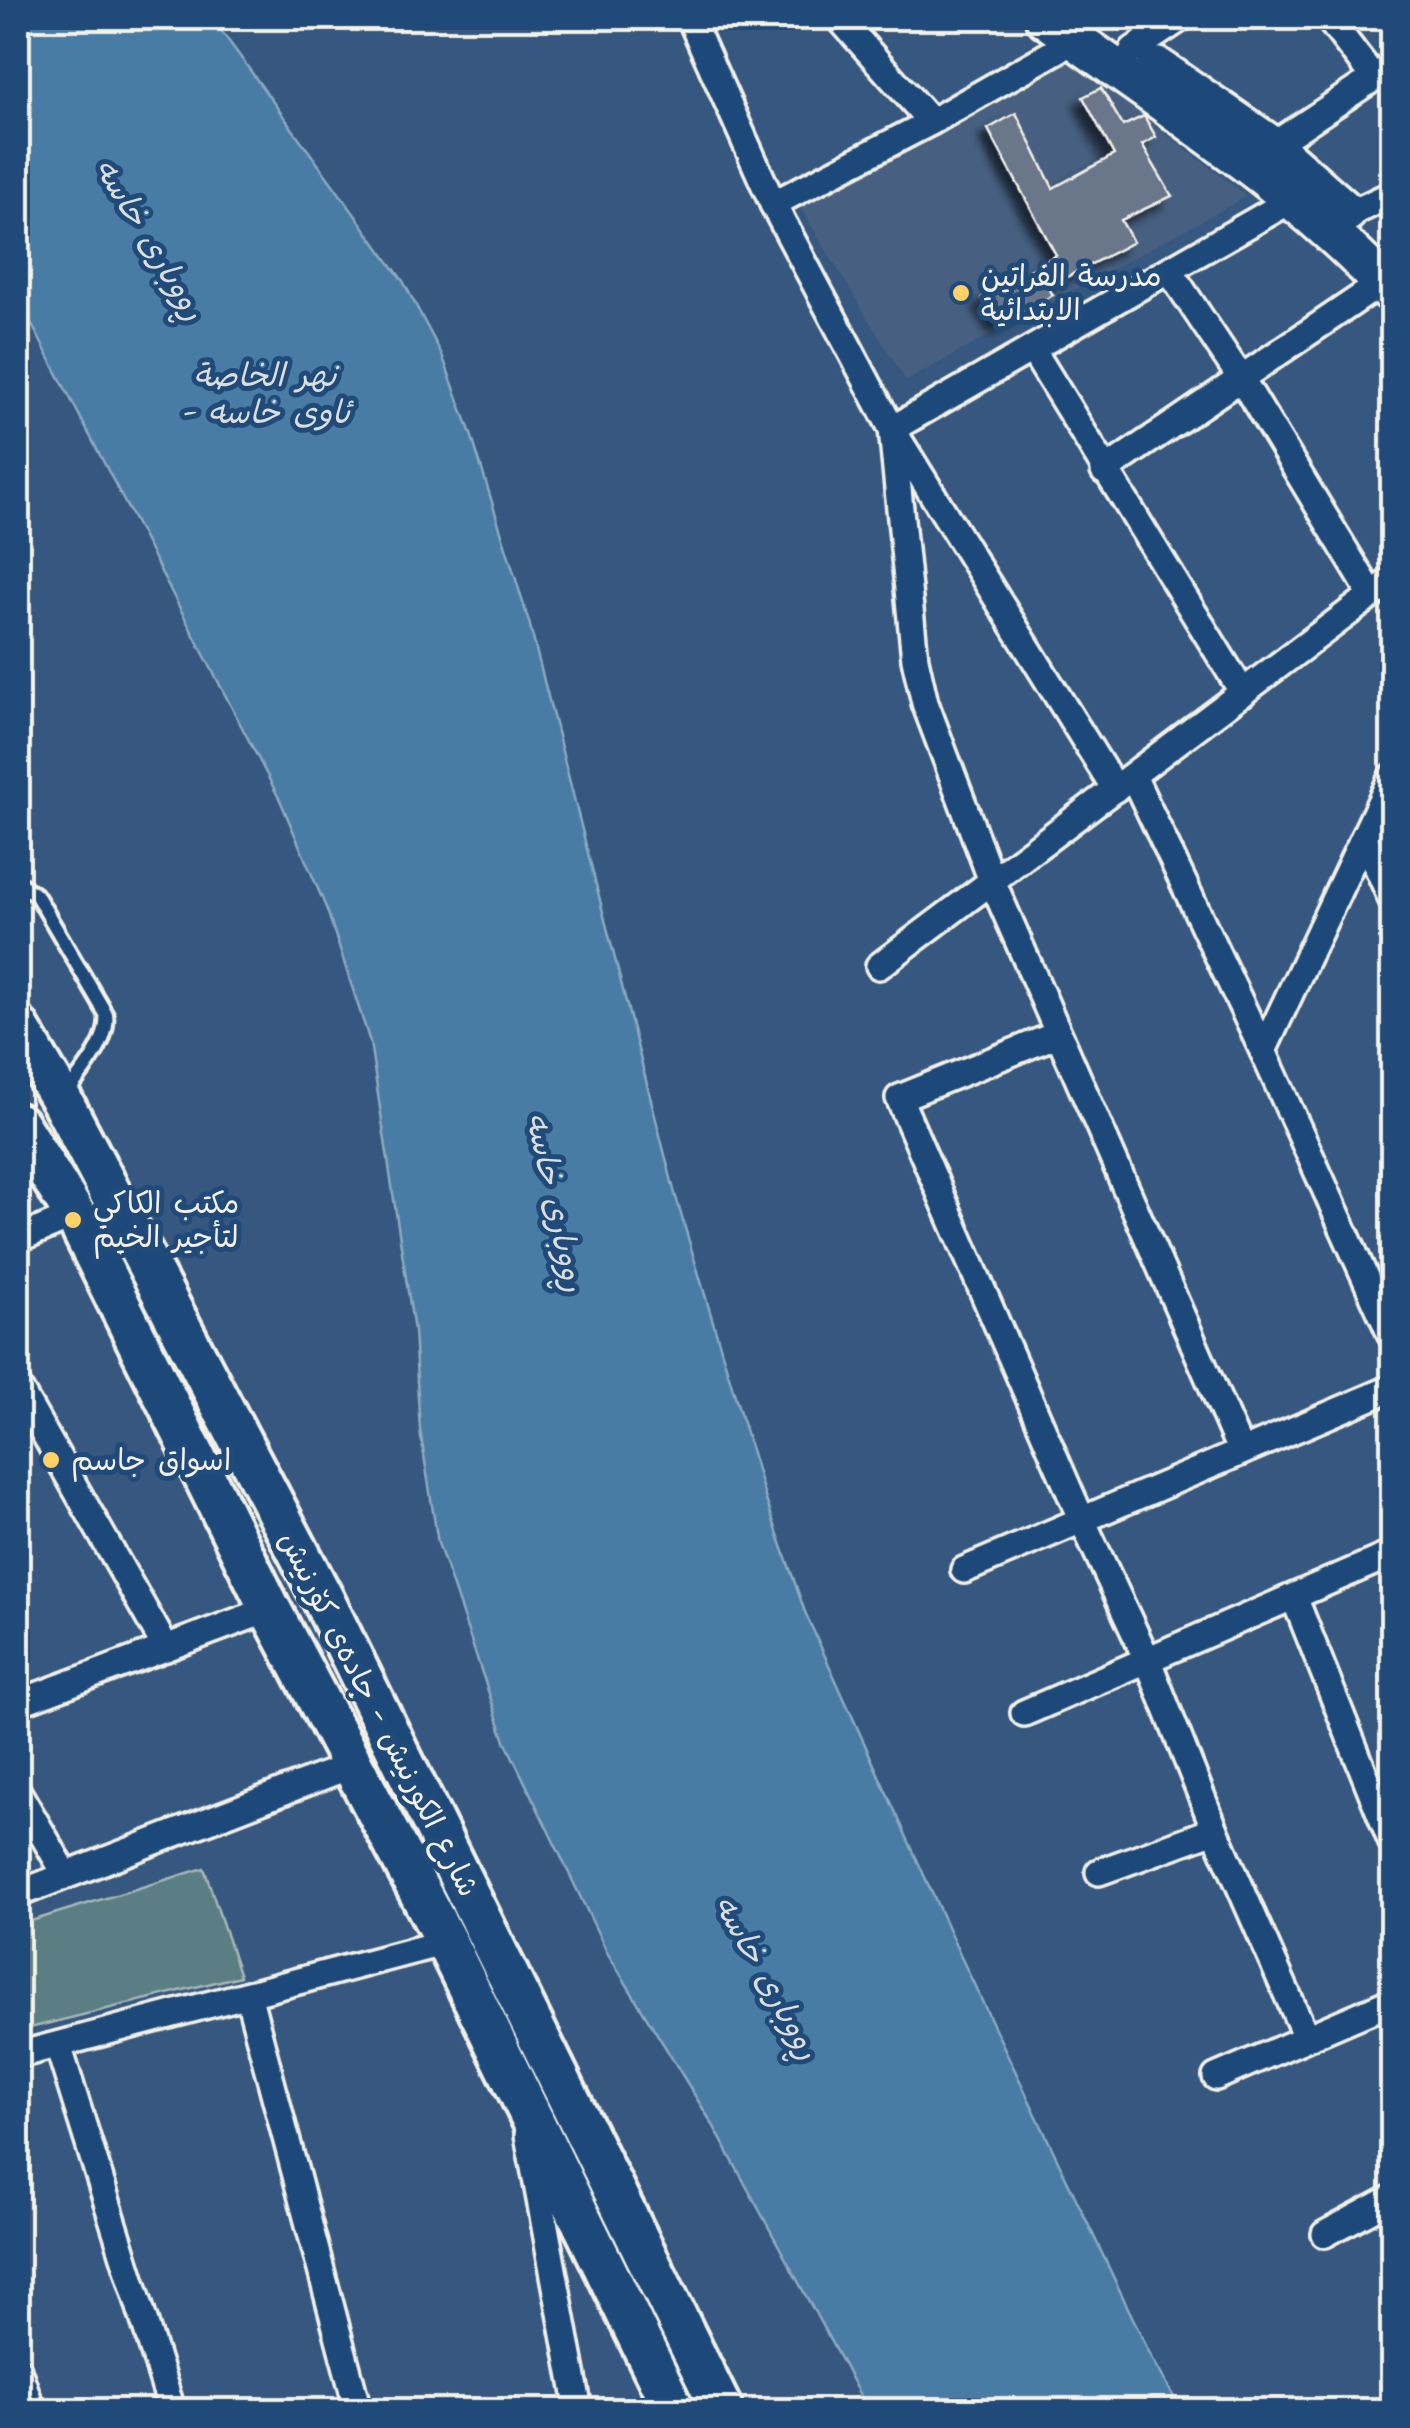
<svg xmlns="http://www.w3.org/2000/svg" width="1410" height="2428" viewBox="0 0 1410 2428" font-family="Kalam,'Playpen Sans Arabic',sans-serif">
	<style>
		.built { fill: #466082 }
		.green { fill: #5a7e83; stroke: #a7b8b6; stroke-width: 2.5 }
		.water { fill: #487ba5; stroke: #8daac0; stroke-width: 2.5 }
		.building { fill: #6b768a; stroke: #f4f1e8; stroke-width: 2.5; filter: url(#shadow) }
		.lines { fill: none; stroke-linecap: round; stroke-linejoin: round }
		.lane-casing { stroke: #f4f1e8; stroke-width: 20 }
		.street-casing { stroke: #f4f1e8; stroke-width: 32 }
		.secondary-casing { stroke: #f4f1e8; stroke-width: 45 }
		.primary-casing { stroke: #f4f1e8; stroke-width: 48 }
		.lane { stroke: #1f4a7a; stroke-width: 12 }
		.street { stroke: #1f4a7a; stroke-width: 25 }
		.secondary { stroke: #1f4a7a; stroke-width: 38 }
		.primary { stroke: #1f4a7a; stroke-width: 40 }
		.poi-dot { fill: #ffd166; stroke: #1f4a7a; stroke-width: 4 }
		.labels { text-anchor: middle; stroke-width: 10; stroke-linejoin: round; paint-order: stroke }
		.poi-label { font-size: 30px; fill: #f4f1e8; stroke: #1f4a7a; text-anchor: start }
		.street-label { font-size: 30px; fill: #f4f1e8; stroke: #1f4a7a }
		.water-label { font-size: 32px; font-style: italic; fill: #dadfde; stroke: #1f4a7a }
	</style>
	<defs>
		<filter id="shadow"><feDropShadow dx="-9" dy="9" stdDeviation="5" flood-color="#0009"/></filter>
	</defs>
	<rect width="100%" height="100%" fill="#36577f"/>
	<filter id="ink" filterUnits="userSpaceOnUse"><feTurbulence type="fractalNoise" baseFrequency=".01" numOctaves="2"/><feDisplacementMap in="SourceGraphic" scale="20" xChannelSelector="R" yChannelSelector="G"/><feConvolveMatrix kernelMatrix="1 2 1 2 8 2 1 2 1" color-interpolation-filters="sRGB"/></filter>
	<g filter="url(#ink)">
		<path class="built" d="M1063,56L1247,196L906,381L798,204Z"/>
		<path class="green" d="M204,1868L240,1976L18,2031V1925Z"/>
		<path class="water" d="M18,18H212L403,281L442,355L471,434L529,622L675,1194L766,1500L805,1612L961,1957L1149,2352L1181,2410H868L713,2125L608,1954L505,1741L438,1543L420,1430L414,1331L370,1042L327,910L280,800L18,298Z"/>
		<path class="building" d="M1101,88L1123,126L1144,116L1156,137L1142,145L1172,196L1121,220L1133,242L1048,287L1053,295L998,326L982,298L1056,255L988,129L1016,113L1053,188L1114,155L1083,97Z"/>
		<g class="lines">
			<g class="lane-casing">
				<path id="lane" d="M18,882L37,896L106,1014C110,1043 81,1072 66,1095"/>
			</g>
			<g class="street-casing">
				<g id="street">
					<path d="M690,18L773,204L892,429L1115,789"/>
					<path d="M839,18L931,122"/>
					<path d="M1328,18L1374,78"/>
					<path d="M1133,50L1181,18"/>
					<path d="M1272,146L1392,66"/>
					<path d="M773,204L931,122L1075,40"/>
					<path d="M1350,214L1392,194"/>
					<path d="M1169,270L1242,380L1372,595"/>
					<path d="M1032,349L1243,693"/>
					<path d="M1104,471L1383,282"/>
					<path d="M1133,776L1263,1051"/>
					<path d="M1392,777L1263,1051L1392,1337"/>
					<path d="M1364,837L1392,900"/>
					<path d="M879,966L1392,580"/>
					<path d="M1058,1034L899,1098L1081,1518L1148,1661L1215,1830L1306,2037"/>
					<path d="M18,1239L75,1215"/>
					<path d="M18,1387L166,1648"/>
					<path d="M1241,1452L992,881L925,703L915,659L892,429L1293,199"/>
					<path d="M964,1570L1392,1388"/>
					<path d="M1294,1597L1392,1843"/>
					<path d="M18,1703L270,1609"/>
					<path d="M1024,1713L1392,1554"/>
					<path d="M18,1792L66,1875"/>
					<path d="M1099,1872L1215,1830"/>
					<path d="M18,1894L352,1765"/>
					<path d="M248,1994L358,2410"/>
					<path d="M58,2045L172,2410"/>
					<path d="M18,2055L446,1942"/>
					<path d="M1216,2077L1392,2001"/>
					<path d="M528,2135L579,2410"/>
					<path d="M1325,2234L1392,2198"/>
					<path d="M18,2370L32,2410"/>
				</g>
			</g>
			<g class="secondary-casing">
				<g id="secondary">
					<path d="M1045,18C1164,105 1291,184 1392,293"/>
					<path d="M1157,67L1272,146L1347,212"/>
				</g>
			</g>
			<g class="primary-casing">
				<g id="primary">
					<path d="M18,1027L62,1101L322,1597L722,2410"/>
					<path d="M18,1124L75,1215L270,1609L446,1942L674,2410"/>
				</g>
			</g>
			<use href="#lane" class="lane"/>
			<use href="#street" class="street"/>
			<use href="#secondary" class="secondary"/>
			<use href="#primary" class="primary"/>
		</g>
	</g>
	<g class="poi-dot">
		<circle cx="961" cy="293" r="10"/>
		<circle cx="73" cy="1220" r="10"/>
		<circle cx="51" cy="1460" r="10"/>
	</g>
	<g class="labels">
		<g class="poi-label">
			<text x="981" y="286">مدرسة الفراتين<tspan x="981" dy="34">الابتدائية</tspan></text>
			<text x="93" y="1213">مكتب الكاكي<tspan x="93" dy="34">لتأجير الخيم</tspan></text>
			<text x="71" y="1470">اسواق جاسم</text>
		</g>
		<g class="street-label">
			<text transform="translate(379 1714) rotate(63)" y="10">شارع الكورنيش - جادەی کۆرنیش</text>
		</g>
		<g class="water-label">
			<text transform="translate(150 239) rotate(59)" y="11">ڕووباری خاسە</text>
			<text x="265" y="386">نهر الخاصة<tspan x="265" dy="37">- ئاوی خاسە</tspan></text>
			<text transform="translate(556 1202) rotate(78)" y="11">ڕووباری خاسە</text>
			<text transform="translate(767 1977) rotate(61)" y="11">ڕووباری خاسە</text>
		</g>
	</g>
	<rect width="1410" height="2428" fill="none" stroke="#1f4a7a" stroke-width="60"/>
	<rect x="30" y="30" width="1350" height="2368" fill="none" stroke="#f4f1e8" stroke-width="4" filter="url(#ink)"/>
</svg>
